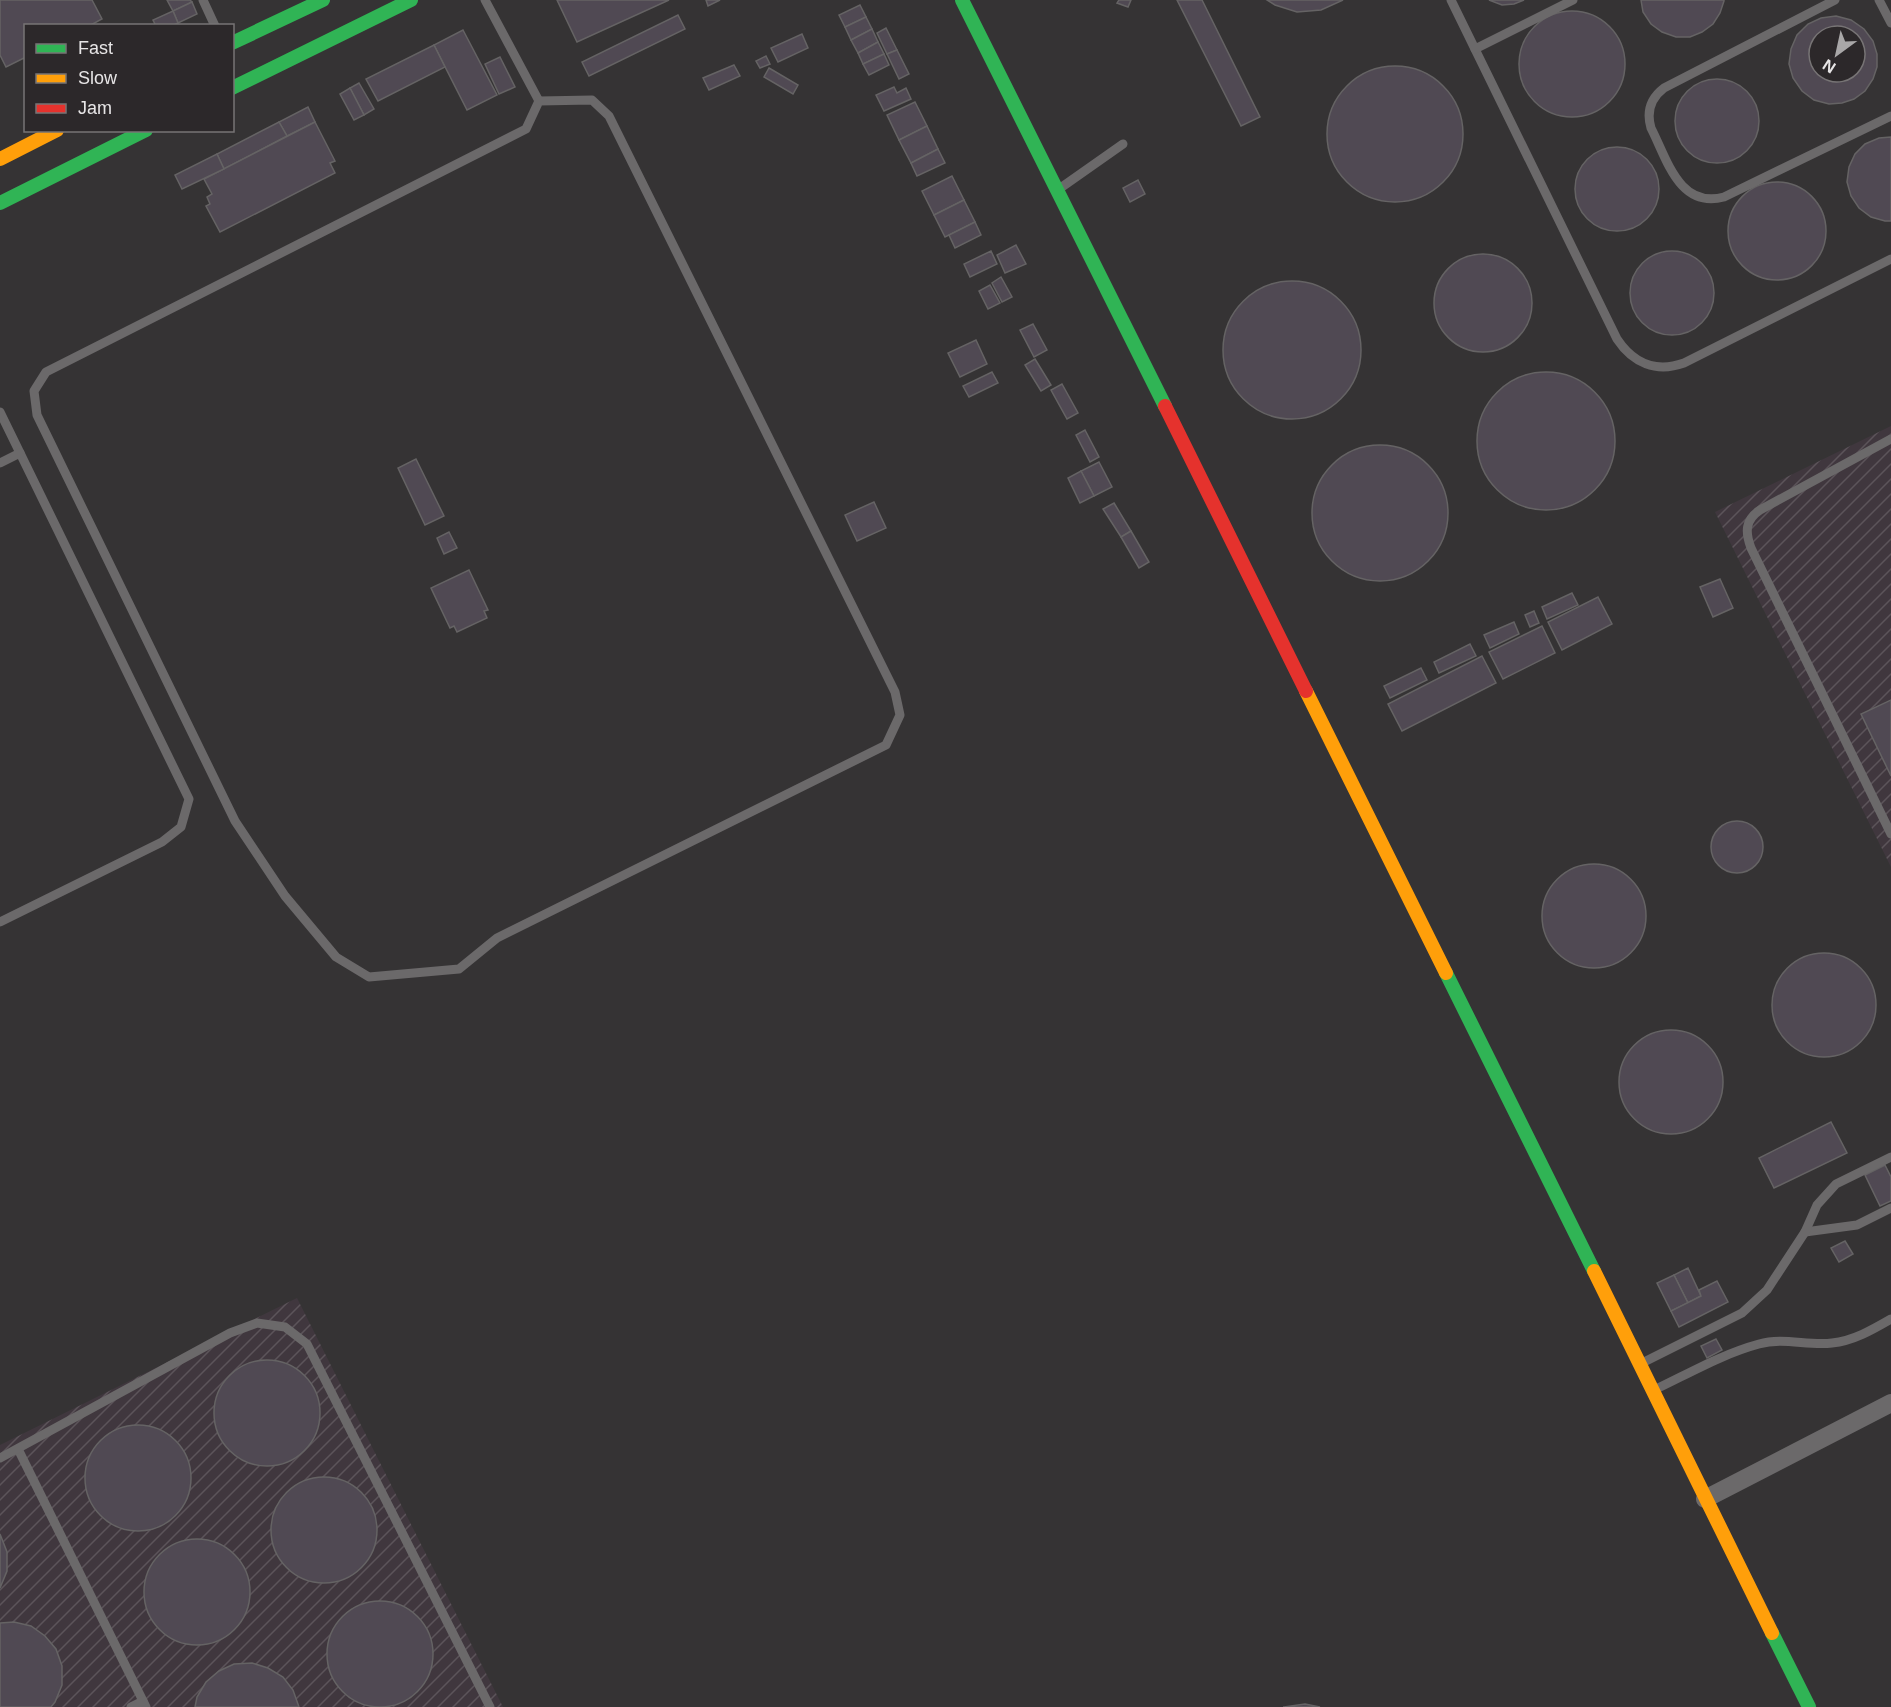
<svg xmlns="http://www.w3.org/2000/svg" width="1891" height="1707" viewBox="0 0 1891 1707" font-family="Arial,sans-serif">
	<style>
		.industrial { fill: url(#industrial-furrows) }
		.building { fill: #504953; stroke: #656364; stroke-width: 1.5; fill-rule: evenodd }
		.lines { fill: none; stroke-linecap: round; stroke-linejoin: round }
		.lane { stroke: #6b696a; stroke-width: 9 }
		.street { stroke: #6b696a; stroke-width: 18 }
		.fast { stroke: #30b455; stroke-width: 14 }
		.slow { stroke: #ff9f0a; stroke-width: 14 }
		.jam { stroke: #e5322d; stroke-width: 14 }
	</style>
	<defs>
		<pattern id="industrial-furrows" width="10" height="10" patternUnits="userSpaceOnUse" patternTransform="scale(1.5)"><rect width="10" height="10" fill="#40373e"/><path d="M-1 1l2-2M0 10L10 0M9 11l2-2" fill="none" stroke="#5c545a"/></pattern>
	</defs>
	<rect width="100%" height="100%" fill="#353334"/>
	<g class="industrial">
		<path d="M1891,426V867L1715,512Z"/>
		<path d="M297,1298L503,1707H0V1445Z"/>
	</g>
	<g class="building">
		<path d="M0,0H92L102,19L89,26H26V57L6,67L0,55Z"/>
		<path d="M167,0H190L192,2L173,11Z"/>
		<path d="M557,0H669L577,42Z"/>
		<path d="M706,0H720L708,6Z"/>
		<path d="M1119,0H1131L1128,7L1117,3Z"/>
		<path d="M1177,0H1202L1260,117L1241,126Z"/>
		<path d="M1267,0H1343L1321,10L1297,12L1275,5Z"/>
		<path d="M1489,0H1524L1514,4L1502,5Z"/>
		<path d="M1641,0H1724V1L1720,13L1713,24L1702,32L1690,37H1676L1662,32L1651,24L1643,12Z"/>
		<path d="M192,2L197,14L178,23L173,11Z"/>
		<path d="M860,5L866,17L845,27L839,15Z"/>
		<path d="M173,11L178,23L172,26H156L153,20Z"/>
		<circle cx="1572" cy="64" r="53"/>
		<path d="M678,15L685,29L589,76L582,62Z"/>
		<path d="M1836,16L1851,20L1864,29L1873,41L1877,54V67L1873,79L1865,91L1854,99L1842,103L1829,104L1814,100L1802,91L1793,78L1789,64L1791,49L1797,35L1808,24L1821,18ZM1819,36H1855V72H1819Z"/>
		<path d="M866,17L872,29L851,40L845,27Z"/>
		<path d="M886,28L897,50L887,54L877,33Z"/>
		<path d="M872,29L878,42L858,53L851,40Z"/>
		<path d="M463,30L497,95L467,110L434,45Z"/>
		<path d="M802,34L808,48L778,62L771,48Z"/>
		<path d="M878,42L884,54L863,64L858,53Z"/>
		<path d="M434,45L445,67L378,101L366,79Z"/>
		<path d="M897,50L909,74L899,79L887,54Z"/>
		<path d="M884,54L889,65L869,75L863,64Z"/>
		<path d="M766,56L770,64L760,68L756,61Z"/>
		<path d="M500,57L515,87L499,94L485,64Z"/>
		<path d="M734,65L740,76L709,90L703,78Z"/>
		<circle cx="1395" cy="134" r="68"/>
		<path d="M769,68L798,85L793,94L764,77Z"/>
		<circle cx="1717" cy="121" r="42"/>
		<path d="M359,83L374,109L364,115L350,88Z"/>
		<path d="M894,87L897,93L906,88L911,99L884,111L876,95Z"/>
		<path d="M350,88L364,115L354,120L340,94Z"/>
		<path d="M915,102L927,126L899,140L887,115Z"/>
		<path d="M308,107L315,122L287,136L279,122Z"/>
		<path d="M279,122L287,136L224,169L217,154Z"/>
		<path d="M315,122L335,161L330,163L335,173L220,232L206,206L210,204L207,197L212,194L204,179Z"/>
		<path d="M927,126L938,149L911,163L899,140Z"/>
		<path d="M1891,137V221H1885L1871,217L1859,208L1851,196L1847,182L1849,167L1855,154L1865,144L1879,138Z"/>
		<circle cx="1617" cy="189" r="42"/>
		<path d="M938,149L945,163L917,176L911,163Z"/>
		<path d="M217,154L224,169L182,189L175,175Z"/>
		<path d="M952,176L964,200L934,215L922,191Z"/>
		<path d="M1138,180L1145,194L1130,202L1123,188Z"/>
		<circle cx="1777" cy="231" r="49"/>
		<path d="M964,200L975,222L945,237L934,215Z"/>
		<path d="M975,222L981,235L955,248L949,235Z"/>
		<path d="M1016,245L1026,264L1005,273L997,255Z"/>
		<path d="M991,251L997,264L970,277L964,264Z"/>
		<circle cx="1672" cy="293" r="42"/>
		<circle cx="1483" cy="303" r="49"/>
		<path d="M1001,277L1012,297L1002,302L992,283Z"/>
		<circle cx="1292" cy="350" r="69"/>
		<path d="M990,285L1000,303L988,309L979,291Z"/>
		<path d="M1033,324L1047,350L1034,357L1020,330Z"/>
		<path d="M976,340L987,364L960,377L948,353Z"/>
		<path d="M1035,359L1051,385L1041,391L1025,365Z"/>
		<path d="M992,372L998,383L969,397L963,386Z"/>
		<circle cx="1546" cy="441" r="69"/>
		<path d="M1062,384L1078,413L1067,419L1051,390Z"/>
		<path d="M1085,430L1099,457L1090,462L1076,435Z"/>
		<circle cx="1380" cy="513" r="68"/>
		<path d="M416,459L444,516L425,525L398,468Z"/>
		<path d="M1099,462L1112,487L1094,496L1081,471Z"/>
		<path d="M1081,471L1094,496L1080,503L1068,478Z"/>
		<path d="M874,502L886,528L857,541L845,515Z"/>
		<path d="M1114,503L1131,531L1121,537L1103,509Z"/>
		<path d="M1131,531L1149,562L1139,568L1121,537Z"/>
		<path d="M449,532L457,548L444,554L437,538Z"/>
		<path d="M469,570L488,610L484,611L487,618L457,632L454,626L450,628L431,588Z"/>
		<path d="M1720,579L1733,608L1713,617L1700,587Z"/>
		<path d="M1572,593L1578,605L1547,619L1542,607Z"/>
		<path d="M1598,597L1612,624L1562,650L1548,622Z"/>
		<path d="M1534,611L1539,623L1530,627L1525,615Z"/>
		<path d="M1514,622L1519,634L1490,648L1484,635Z"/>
		<path d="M1542,626L1555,653L1503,679L1489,652Z"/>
		<path d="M1470,644L1476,656L1439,673L1434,662Z"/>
		<path d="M1482,656L1496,683L1402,731L1388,704Z"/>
		<path d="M1421,668L1427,680L1390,698L1384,686Z"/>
		<path d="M1891,700V776L1861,714Z"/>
		<circle cx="1737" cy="847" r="26"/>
		<circle cx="1594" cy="916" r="52"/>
		<circle cx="1824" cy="1005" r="52"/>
		<circle cx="1671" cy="1082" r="52"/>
		<path d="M1831,1122L1847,1153L1774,1188L1759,1158Z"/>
		<path d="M1885,1165L1891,1177V1201L1880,1206L1865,1175Z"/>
		<path d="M1845,1241L1853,1254L1839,1262L1831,1248Z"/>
		<path d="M1688,1268L1701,1296L1688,1303L1674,1275Z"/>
		<path d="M1674,1275L1688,1303L1671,1311L1657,1283Z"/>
		<path d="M1717,1281L1728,1302L1679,1327L1671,1311L1701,1296L1699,1290Z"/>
		<path d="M1716,1339L1722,1350L1707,1358L1701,1346Z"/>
		<circle cx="267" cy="1413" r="53"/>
		<circle cx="138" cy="1478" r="53"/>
		<circle cx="324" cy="1530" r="53"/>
		<path d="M0,1534L7,1552V1571L0,1588Z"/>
		<circle cx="197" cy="1592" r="53"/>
		<circle cx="380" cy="1654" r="53"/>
		<path d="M14,1622L31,1626L45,1636L56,1649L62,1666V1685L55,1702L51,1707H0V1623Z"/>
		<path d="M252,1663L268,1668L283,1677L293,1690L299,1707H195L197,1697L206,1682L219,1671L234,1664Z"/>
		<path d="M1305,1704L1320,1707H1283H1284Z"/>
	</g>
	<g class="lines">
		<g class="lane">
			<path d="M203,0L215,26"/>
			<path d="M485,0L539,101"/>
			<path d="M1451,0L1617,339C1633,363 1656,373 1684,363L1891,259"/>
			<path d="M1835,0L1664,88C1651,98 1646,111 1651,128C1667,159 1679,209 1724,197L1891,116"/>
			<path d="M1879,0L1891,23"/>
			<path d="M1475,49L1573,0"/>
			<path d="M592,100L609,116L895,692L900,715L886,745L497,938L459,969L369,977L336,957L285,896L235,821L37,415L34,391L46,372L526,129L539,101Z"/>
			<path d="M1059,189L1123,144"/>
			<path d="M0,412L189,799L181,827L162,842L0,922"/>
			<path d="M1891,439L1760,510C1745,520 1745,532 1751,548L1891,834"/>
			<path d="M0,463L20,453"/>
			<path d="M1805,1232L1857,1225L1891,1208"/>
			<path d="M1640,1364L1742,1313L1767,1290L1805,1232L1817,1205L1836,1184L1891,1157"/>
			<path d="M1654,1390C1688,1374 1722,1354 1759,1344C1783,1337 1808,1346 1832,1343C1853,1341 1872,1330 1891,1319"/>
			<path d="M18,1449L146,1707"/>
			<path d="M0,1458L230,1333L257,1323L285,1327L307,1344L490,1707"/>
			<path d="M131,1707L143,1701"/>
		</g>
		<path class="street" d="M1705,1499L1891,1403"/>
		<g class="fast">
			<path d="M962,0L1165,406"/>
			<path d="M232,43L323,0"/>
			<path d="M232,88L411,0"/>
			<path d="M0,203L146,130"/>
			<path d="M1446,973L1594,1271"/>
			<path d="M1772,1633L1809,1707"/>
		</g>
		<g class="slow">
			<path d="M0,159L57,130"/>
			<path d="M1306,691L1446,973"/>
			<path d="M1594,1271L1772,1633"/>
		</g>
		<path class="jam" d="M1165,406L1306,691"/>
	</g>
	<rect x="24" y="24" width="210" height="108" fill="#2c282a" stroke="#777475" stroke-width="1.5"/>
	<rect x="36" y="44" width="30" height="9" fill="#30b455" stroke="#777475" stroke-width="1.5"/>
	<text x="78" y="54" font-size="18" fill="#e7e5e6">Fast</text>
	<rect x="36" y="74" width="30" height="9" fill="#ff9f0a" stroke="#777475" stroke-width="1.5"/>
	<text x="78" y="84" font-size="18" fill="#e7e5e6">Slow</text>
	<rect x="36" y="104" width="30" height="9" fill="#e5322d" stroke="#777475" stroke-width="1.5"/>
	<text x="78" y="114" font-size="18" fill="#e7e5e6">Jam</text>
	<g transform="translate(1837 54) rotate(213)"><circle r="28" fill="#2c282a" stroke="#777475" stroke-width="1.5"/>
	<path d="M0-4.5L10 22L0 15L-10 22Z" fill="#a9a7a8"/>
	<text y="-9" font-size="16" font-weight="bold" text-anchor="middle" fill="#e7e5e6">N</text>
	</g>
</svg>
